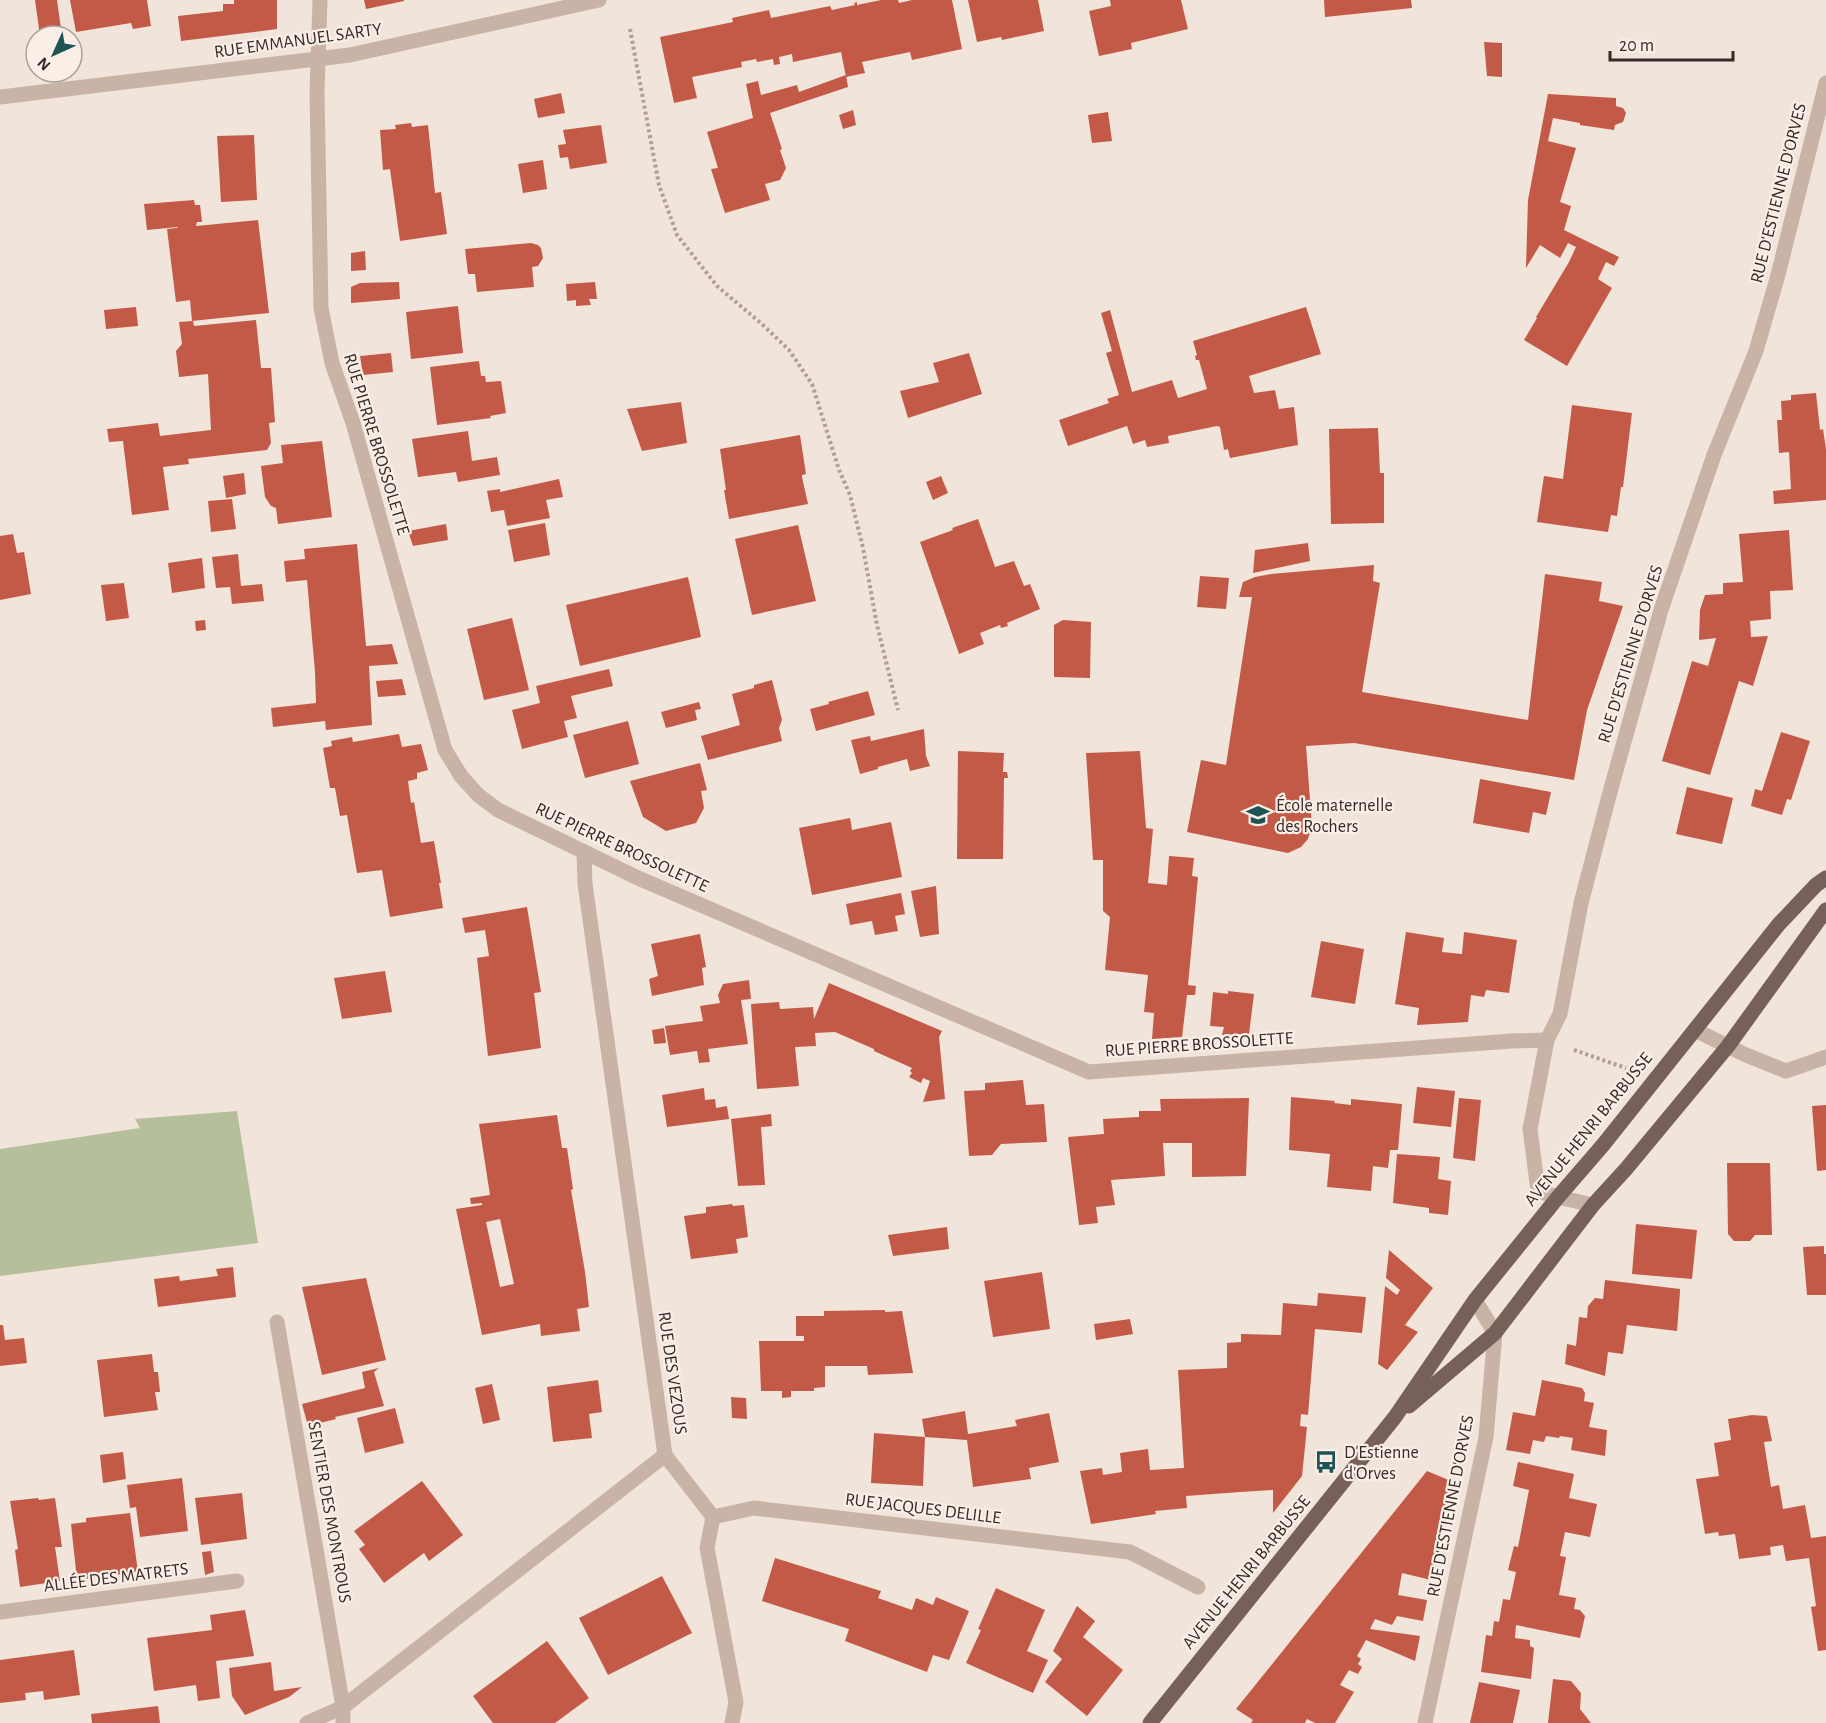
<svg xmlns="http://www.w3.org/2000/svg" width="1826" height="1723" viewBox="0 0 1826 1723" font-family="'Alegreya Sans',sans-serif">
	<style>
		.green { fill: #b6bf9b }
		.building { fill: #c35a47; fill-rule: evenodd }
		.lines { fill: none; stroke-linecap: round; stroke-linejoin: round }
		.path { stroke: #b49d91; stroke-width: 4; stroke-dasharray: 3 3; stroke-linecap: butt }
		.service { stroke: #c9b3a7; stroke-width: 15 }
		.minor { stroke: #c9b3a7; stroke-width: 15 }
		.primary { stroke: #776059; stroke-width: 15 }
		.labels { text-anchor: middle; stroke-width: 4.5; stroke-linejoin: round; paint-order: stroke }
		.street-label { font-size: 18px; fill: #352a27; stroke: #f9efe7 }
		.poi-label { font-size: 18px; fill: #352a27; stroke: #f9efe7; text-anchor: start }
	</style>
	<rect width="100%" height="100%" fill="#f1e4da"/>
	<path class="green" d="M237,1111L258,1243L0,1276V1149L140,1128L135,1119Z"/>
	<g class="building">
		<path d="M35,0H57L62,36H40Z"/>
		<path d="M70,0H147L151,26L133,29L131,23L76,32Z"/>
		<path d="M234,0H277V29L181,41L178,16L223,11V4H234Z"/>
		<path d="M364,0H404V1L366,9Z"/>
		<path d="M881,0H898L899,3L912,0H952L962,49L912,60L910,52L862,62L865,73L846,77L841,52L793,62L792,54L779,57L780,64L774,65L773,59L757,62L756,59L741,62L742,67L692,77L697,98L674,103L660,37L733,22L732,18L769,10L771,18L830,6L832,10L855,5L854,3L857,2V5Z"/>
		<path d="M968,0H1038L1044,31L1002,40L1001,37L977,42Z"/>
		<path d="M1110,0H1181L1188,29L1131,43L1132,49L1099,56L1089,11L1111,6Z"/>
		<path d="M1324,0H1411L1412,8L1325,17Z"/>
		<path d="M1484,42L1502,43V77L1487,76Z"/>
		<path d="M846,75L848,87L770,113L782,149L780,150L786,168L780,180L765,184L770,200L725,213L711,169L718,168L707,132L753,118L746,84L758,81L761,95L797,85L799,92Z"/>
		<path d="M561,93L565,113L538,118L534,99Z"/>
		<path d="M1548,94L1616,98V106L1623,108L1626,113L1623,122L1615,125L1614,130L1580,125V123L1553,118L1548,141L1576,148L1560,202L1571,206L1564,230L1619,257L1614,266L1606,262L1598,279L1612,288L1567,366L1524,340L1537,318L1536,317L1569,262L1576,247L1568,243L1560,258L1540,245L1526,268L1528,200Z"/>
		<path d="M853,110L856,125L843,129L839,115Z"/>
		<path d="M1108,112L1112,141L1092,143L1088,115Z"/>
		<path d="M411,123L412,127L428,125L435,193L441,192L447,234L400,241L390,169L383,170L380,130L396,129L395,125Z"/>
		<path d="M601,125L607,163L570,169L568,157L560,158L558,145L566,144L563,130Z"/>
		<path d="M254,135L257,200L221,202L217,136Z"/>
		<path d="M543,160L547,189L523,193L518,164Z"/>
		<path d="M194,200L195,205H200L202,222H197L196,226L258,220L269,313L192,321L190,300L176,302L167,229L177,228L178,227L147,230L144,204Z"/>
		<path d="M531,243L538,245L541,248L543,258L538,266L532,267L534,287L477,292L475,274H468L465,249Z"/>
		<path d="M365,251L366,270L351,271V253Z"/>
		<path d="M399,282L400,299L351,303V287L360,283Z"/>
		<path d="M595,282L597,299H589L591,305L576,306V300L567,301L566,284Z"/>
		<path d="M458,306L463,353L411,359L406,312Z"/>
		<path d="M136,307L138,326L106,329L104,310Z"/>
		<path d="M1306,307L1321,354L1249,376L1254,393L1275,390L1279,409L1294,407L1298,445L1230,458L1228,449L1224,450L1220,427L1217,426L1168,436L1169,443L1147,447L1145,440L1133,444L1127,426L1068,446L1059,420L1109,403L1107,399L1119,395L1106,353L1112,351L1101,313L1110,310L1132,392L1172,380L1178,398L1207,389L1199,360H1196L1195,356L1197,355L1193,341Z"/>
		<path d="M256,320L261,368H271L275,422L269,423L271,443L267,450L188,459L189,464L163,467L169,510L132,515L123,441L109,442L107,429L158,423L160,436L211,430L208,374L179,377L176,351L182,344L179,322L193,321L194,326Z"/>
		<path d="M391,353L393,372L363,375L360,356Z"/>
		<path d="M969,353L982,394L908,418L900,391L939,382L933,363Z"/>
		<path d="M479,361L481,376H485L486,382L501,381L506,413L490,416L491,418L437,425L430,367Z"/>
		<path d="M1816,393L1820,430L1823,429L1826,449V500L1774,504L1773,491L1791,489L1789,452L1779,453L1777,420H1782L1781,401L1791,400V395Z"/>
		<path d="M681,402L687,443L642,451L627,409Z"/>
		<path d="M1572,405L1632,413L1623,487H1621L1617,516L1611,515L1608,532L1537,522L1544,476L1563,479Z"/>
		<path d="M1378,428L1380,473H1384V523L1331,524L1329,429Z"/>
		<path d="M468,431L472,461L497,457L500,475L458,482L456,472L418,477L412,439Z"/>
		<path d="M800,435L806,474L802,475V477L808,504L729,519L724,490H726L720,449Z"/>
		<path d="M322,441L332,517L278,524L276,508L271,506L265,497L261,466L283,463L281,445Z"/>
		<path d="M244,473L246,494L226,498L223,476Z"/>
		<path d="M941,476L948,493L933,500L926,482Z"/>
		<path d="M559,479L563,497L546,500L550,518L507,526L504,510L491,512L487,491L500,489V492Z"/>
		<path d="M232,499L236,529L211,532L208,501Z"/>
		<path d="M978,519L995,567L1014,561L1024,586L1030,584L1040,609L1007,623L1008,626L1001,628L1000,625L980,633L984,644L959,654L920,542L953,530L952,528Z"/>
		<path d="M545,523L550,555L514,562L508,530Z"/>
		<path d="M446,524L448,540L413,546L408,531Z"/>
		<path d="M798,525L816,601L752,615L735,539Z"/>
		<path d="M1789,530L1793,590L1770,591L1771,619L1750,621L1751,637L1768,636L1753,686L1739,681L1710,775L1662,761L1692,661L1708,666L1716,638L1699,640L1700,610L1705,595L1723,594V583L1743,582L1739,534Z"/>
		<path d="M13,534L17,553L24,552L31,594L0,600V536Z"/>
		<path d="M1308,543L1310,561L1253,573L1255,550Z"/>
		<path d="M357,544L366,646L392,644L398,664L369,666L372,725L326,730L325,721L273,727L271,708L316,703L315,672L307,580L286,582L284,561L305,559L304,549Z"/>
		<path d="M238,554L241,586L262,584L264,601L232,604L230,587L216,588L212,557Z"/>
		<path d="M202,558L205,588L172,593L168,563Z"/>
		<path d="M1374,565L1373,581L1380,583L1362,692L1528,720L1545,574L1602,582L1599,601L1623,606L1587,710L1574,780L1354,743L1306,746L1312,826L1308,839L1301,847L1288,853L1187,832L1201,760L1226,765L1252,597H1239L1243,582L1255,577L1271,574Z"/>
		<path d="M1200,576L1229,578L1226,609L1197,607Z"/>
		<path d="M688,577L701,637L580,666L566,605Z"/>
		<path d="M124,583L129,618L106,621L101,585Z"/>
		<path d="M512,618L529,690L484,700L467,629Z"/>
		<path d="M205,620L206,630L196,631L195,621Z"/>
		<path d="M1063,620L1091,622L1090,678L1054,677V625Z"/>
		<path d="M609,669L613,686L571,696L577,718L564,721L568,737L522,749L512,710L540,703L536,686Z"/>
		<path d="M402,679L406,695L378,697L376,681Z"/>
		<path d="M772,680L782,720L779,728L782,741L708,760L701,736L740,725L732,694L754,688V685Z"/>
		<path d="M868,691L875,715L816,731L810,709L829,704L828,702Z"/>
		<path d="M699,702L701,709L695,710L697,720L666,728L661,712Z"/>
		<path d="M628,721L639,764L585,778L573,735Z"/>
		<path d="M924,729L926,756L930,766L910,771L907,759L878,767V769L860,774L851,740L870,736L871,741Z"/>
		<path d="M1781,732L1810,741L1791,800L1787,799L1782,815L1751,806L1755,789L1762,791Z"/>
		<path d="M399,734L402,747L421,744L428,770L417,773V779L408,781L411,803L414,802L421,843L434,841L441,883H439L443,908L390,917L382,870L357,873L347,815L340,816L335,788H330L323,748L332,746L331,741L352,737L353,742Z"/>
		<path d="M958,751L1004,753L1003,772H1007L1008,778H1004L1003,859H957Z"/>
		<path d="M1140,751L1146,828L1153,829L1148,883L1167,885L1169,856L1194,858L1192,876L1198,877L1188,985L1196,986L1195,995H1187L1182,1037L1152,1039L1154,1013L1144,1012L1148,975L1105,970L1110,917L1103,911V860H1093L1086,753Z"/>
		<path d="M700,763L707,790L701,791L704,808L696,823L666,831L643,817L630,781Z"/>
		<path d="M1480,779L1551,792L1546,815L1533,812L1529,833L1473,823Z"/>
		<path d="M1687,787L1733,798L1722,844L1676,834Z"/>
		<path d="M850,818L852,830L891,822L902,877L812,895L799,828Z"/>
		<path d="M936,886L939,934L920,937L911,891Z"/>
		<path d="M901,893L905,914L895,916L898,931L875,935L872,921L850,925L846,904Z"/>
		<path d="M527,907L541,992L534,993L541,1048L488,1056L477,958L489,956L485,930L465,933L462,918Z"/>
		<path d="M1406,932L1444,938L1442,952L1462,954L1464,932L1517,940L1509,993L1486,990L1484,997L1471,995L1468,1022L1417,1025L1419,1008L1395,1004Z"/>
		<path d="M700,934L706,967L702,968L704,985L652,996L649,979L658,976L651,944Z"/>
		<path d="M1321,941L1364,949L1355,1004L1311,997Z"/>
		<path d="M385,971L392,1012L342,1019L334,978Z"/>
		<path d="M749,980L751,999L741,1000L748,1044L708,1049L710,1062L699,1063L697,1051L670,1055L665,1026L703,1021L700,1006L720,1003L718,995L723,984Z"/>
		<path d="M829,983L942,1031L939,1037L945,1099L923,1102L930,1081L923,1078L921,1083L909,1077L912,1073L910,1071L912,1068L874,1051V1049L835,1032L815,1033L816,1046L795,1047L799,1086L757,1089L751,1004L779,1002L780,1009L813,1007L814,1019Z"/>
		<path d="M1228,991L1254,994L1249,1034L1222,1035L1224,1027L1210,1026L1213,992L1228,994Z"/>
		<path d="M664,1028L666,1043L654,1044L652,1030Z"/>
		<path d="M1023,1080L1026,1105L1044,1104L1047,1142L1001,1144L992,1155L969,1156L964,1091L985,1090V1083Z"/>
		<path d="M1417,1087L1455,1091L1451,1127L1413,1123Z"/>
		<path d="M704,1088L705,1100L715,1099L716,1108L727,1106L729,1119L667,1127L662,1095Z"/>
		<path d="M1291,1097L1335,1101L1334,1103L1351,1105V1099L1402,1104L1398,1150H1390L1388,1168L1373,1166L1371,1191L1327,1187L1330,1154L1289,1150Z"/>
		<path d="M1249,1098L1246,1176L1192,1177V1143H1163L1165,1176L1111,1180L1115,1205L1096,1207L1098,1223L1079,1225L1068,1137L1104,1134L1103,1119L1139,1117V1111H1161L1160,1099Z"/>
		<path d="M1459,1098L1481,1100L1475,1161L1453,1158Z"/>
		<path d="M1826,1105V1170L1817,1171L1812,1106Z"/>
		<path d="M771,1114L772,1126L761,1127L765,1185L738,1186L731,1119Z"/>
		<path d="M557,1115L562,1148H567L573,1189L571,1190L585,1272L589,1307L577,1309L580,1331L541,1336L540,1324L482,1335L456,1209L482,1205V1203L471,1204L470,1198L490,1195L479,1124ZM500,1219L514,1284L500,1287L486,1222Z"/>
		<path d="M1397,1154L1440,1157L1438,1179L1451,1181L1448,1215L1429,1213V1208L1393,1203Z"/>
		<path d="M1727,1163H1770L1772,1235H1755L1750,1241H1734L1728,1234Z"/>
		<path d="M732,1204L733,1206L744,1205L748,1237L736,1239L738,1253L691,1259L684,1216L706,1213V1207Z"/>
		<path d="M1636,1224L1697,1230L1692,1279L1632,1274Z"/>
		<path d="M947,1227L949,1249L893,1256L888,1235Z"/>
		<path d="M1824,1246V1254H1826V1295H1807L1803,1247Z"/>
		<path d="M1389,1250L1433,1288L1405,1325L1418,1332L1387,1370L1378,1364L1385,1286L1397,1295L1400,1290L1386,1278Z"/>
		<path d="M233,1267L236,1297L158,1307L154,1279L179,1276L180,1281L218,1276L216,1269Z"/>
		<path d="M1042,1272L1050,1329L993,1337L984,1281Z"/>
		<path d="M366,1278L386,1360L322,1375L302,1287Z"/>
		<path d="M1605,1280L1680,1289V1292L1677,1331L1627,1325L1623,1354L1608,1352L1605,1376L1565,1364L1567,1344L1576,1346L1579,1317L1587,1318L1588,1306L1595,1298L1603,1299Z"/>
		<path d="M1318,1293L1366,1297L1362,1333L1315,1329L1308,1415L1301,1414L1300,1426L1307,1427L1302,1476L1273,1513V1490L1240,1492L1186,1496L1187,1508L1155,1511L1156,1514L1091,1524L1080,1471L1102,1468L1103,1475L1122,1472L1120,1453L1148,1449L1150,1470L1184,1468L1178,1370L1227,1368V1343L1241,1342V1334L1281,1335L1283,1303L1317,1306Z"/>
		<path d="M885,1310V1312L902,1311L913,1373L868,1375L867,1366H825V1387L814,1388V1391H791V1397L782,1398V1391H761L759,1341H804V1336H796V1316H824V1311Z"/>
		<path d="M1130,1319L1133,1334L1096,1340L1094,1324Z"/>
		<path d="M0,1325H3L5,1340L24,1338L27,1363L0,1366Z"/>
		<path d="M152,1354L154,1372H158L160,1392H155L158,1410L104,1417L97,1360Z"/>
		<path d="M379,1368L374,1372L384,1406L335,1417L336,1419L308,1426L302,1404L365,1388L362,1372Z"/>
		<path d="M598,1380L602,1412L589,1414L592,1438L553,1442L547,1387Z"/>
		<path d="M1542,1380L1582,1388L1585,1393L1584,1401L1594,1403L1589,1427L1607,1430L1605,1456L1571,1450L1573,1438L1560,1436L1559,1438L1546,1436L1544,1442L1533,1440L1530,1454L1506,1450L1513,1412L1535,1416Z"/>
		<path d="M492,1384L500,1420L483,1424L475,1388Z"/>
		<path d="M731,1397L746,1398L747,1419L732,1418Z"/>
		<path d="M395,1408L404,1443L365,1453L357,1418Z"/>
		<path d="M965,1411L968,1434L1017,1426L1015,1420L1049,1413L1059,1462L1029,1468L1031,1479L973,1487L967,1440L925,1437L923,1486L871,1483L874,1433L925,1437L922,1419Z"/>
		<path d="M1752,1415L1767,1416L1772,1441L1764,1442L1771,1487L1779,1485L1783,1509L1805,1505L1811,1538L1826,1536V1650L1818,1651L1811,1607L1816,1606L1809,1558L1786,1561L1783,1545L1770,1547L1771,1555L1739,1559L1735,1534L1719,1536L1718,1532L1705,1534L1696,1479L1719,1476L1714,1443L1731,1440L1728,1419Z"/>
		<path d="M123,1452L126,1479L103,1483L100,1455Z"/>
		<path d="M1518,1462L1574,1474L1569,1498L1597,1504L1590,1537L1565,1532L1560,1556L1566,1557L1559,1595L1576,1598L1574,1609L1580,1610L1585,1616L1580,1638L1516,1625L1515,1638L1530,1640V1646L1534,1648L1531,1679L1481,1672L1486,1635L1492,1636L1494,1621L1499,1622L1503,1599L1510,1600L1516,1572L1508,1570L1514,1546L1518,1547L1529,1490L1513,1486Z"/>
		<path d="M1427,1471L1451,1481L1431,1580L1402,1573L1398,1595L1427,1600L1423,1621L1397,1616L1392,1625L1375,1619L1370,1629L1420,1636L1415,1661L1366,1640L1357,1656L1361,1659L1358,1664L1362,1667L1358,1674L1349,1670L1340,1685L1354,1692L1335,1723H1315L1307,1719L1305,1723H1251L1253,1720L1236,1709Z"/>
		<path d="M182,1478L188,1531L140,1537L136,1507L130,1508L127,1485Z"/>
		<path d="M422,1481L463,1535L429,1561L424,1553L384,1583L359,1549L365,1545L354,1531Z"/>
		<path d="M242,1493L247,1539L201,1545L195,1498Z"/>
		<path d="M38,1498L39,1500L55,1498L62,1547H55L60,1581L20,1587L15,1550L18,1549L10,1501Z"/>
		<path d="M130,1513L138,1572L77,1580L71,1524L86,1522V1518Z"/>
		<path d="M211,1551L214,1572L205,1575L202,1552Z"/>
		<path d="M775,1558L881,1591L878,1598L912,1610L916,1598L933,1605L936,1597L969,1611L949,1660L933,1655L927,1672L845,1641L849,1629L762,1601Z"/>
		<path d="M662,1576L692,1633L608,1675L579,1618Z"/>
		<path d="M996,1588L1045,1610L1027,1651L1048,1660L1033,1693L966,1663L981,1630L978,1629Z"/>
		<path d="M1077,1606L1095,1621L1083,1637L1123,1670L1087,1716L1045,1682L1062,1659L1053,1651Z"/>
		<path d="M245,1610L254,1656L216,1661L220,1698L198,1701L196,1685L154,1691L147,1638L212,1630L210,1615Z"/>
		<path d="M547,1641L589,1698L555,1723H493L473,1696Z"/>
		<path d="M74,1650L80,1695L44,1700L43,1691L25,1693L26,1700L0,1703V1660Z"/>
		<path d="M271,1662L274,1691L302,1687L289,1697L245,1715L232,1696L229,1668Z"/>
		<path d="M1553,1679L1571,1681L1581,1693L1580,1709L1591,1723H1548Z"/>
		<path d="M1479,1682L1520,1690L1513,1723H1470Z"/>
		<path d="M158,1706L160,1723H92L91,1714Z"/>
	</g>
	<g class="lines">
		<g class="path">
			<path d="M630,29L659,185L677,235L717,286L763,325L789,350L812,384L839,470L850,495L863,548L877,625L898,710"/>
			<path d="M1574,1050L1626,1068"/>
		</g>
		<g class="service">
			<path d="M277,1322L343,1707"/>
			<path d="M0,1612L237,1581"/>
		</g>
		<g class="minor">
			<path d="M320,0L317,93L321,308L332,363L353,423L445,750L461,776L478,795L498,810L638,878L1089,1072L1512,1041L1547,1040"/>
			<path d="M0,97L350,55L599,0"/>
			<path d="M1695,1030L1746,1055L1786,1071L1826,1057"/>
			<path d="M1593,1205L1558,1197L1538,1191L1530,1129L1547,1040L1560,1014L1581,903L1610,792L1661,610L1714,455L1756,351L1778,275L1826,83"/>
			<path d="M665,1455L713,1517L754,1508L1130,1552L1198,1587"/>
			<path d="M713,1517L707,1548L736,1702L732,1723"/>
			<path d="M307,1723L343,1707L665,1455L585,884L584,852"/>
			<path d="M343,1723V1707"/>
			<path d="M1425,1723L1486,1437L1495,1333L1475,1300"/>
		</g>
		<g class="primary">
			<path d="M1409,1406L1495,1333L1593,1205L1626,1169L1728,1046L1826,910"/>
			<path d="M1150,1723L1395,1417L1475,1300L1558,1197L1603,1145L1779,924L1816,885L1826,878"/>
		</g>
	</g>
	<defs>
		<g id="school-bare" transform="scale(1.8)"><path d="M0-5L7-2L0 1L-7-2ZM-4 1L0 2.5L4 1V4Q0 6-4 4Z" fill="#1e5554" stroke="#f9efe7" stroke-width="2.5" paint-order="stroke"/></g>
		<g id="bus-bare" transform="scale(1.8)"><path d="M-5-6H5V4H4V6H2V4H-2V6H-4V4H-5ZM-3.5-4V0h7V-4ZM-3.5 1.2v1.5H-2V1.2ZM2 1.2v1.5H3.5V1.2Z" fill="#1e5554" stroke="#f9efe7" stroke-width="2.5" paint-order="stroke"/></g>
	</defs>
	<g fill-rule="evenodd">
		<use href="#school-bare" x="1258" y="815"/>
		<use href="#bus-bare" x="1326" y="1462"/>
	</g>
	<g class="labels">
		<g class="street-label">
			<text transform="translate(298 40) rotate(-8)" y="6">RUE EMMANUEL SARTY</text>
			<text transform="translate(1778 193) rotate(-76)" y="6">RUE D'ESTIENNE D'ORVES</text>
			<text transform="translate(377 444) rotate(73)" y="6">RUE PIERRE BROSSOLETTE</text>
			<text transform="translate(1630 654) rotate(-73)" y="6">RUE D'ESTIENNE D'ORVES</text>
			<text transform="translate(622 847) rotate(25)" y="6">RUE PIERRE BROSSOLETTE</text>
			<text transform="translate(1199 1044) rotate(-4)" y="6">RUE PIERRE BROSSOLETTE</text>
			<text transform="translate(1588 1129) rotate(-51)" y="6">AVENUE HENRI BARBUSSE</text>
			<text transform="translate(673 1373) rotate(82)" y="6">RUE DES VEZOUS</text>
			<text transform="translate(1450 1506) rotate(-79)" y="6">RUE D'ESTIENNE D'ORVES</text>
			<text transform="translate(923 1508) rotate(7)" y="6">RUE JACQUES DELILLE</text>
			<text transform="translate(330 1512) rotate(80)" y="6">SENTIER DES MONTROUS</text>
			<text transform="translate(1246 1572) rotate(-51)" y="6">AVENUE HENRI BARBUSSE</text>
			<text transform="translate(116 1577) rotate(-7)" y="6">ALLÉE DES MATRETS</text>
		</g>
		<g class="poi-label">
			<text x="1276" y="811">École maternelle<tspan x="1276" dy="21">des Rochers</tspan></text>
			<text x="1344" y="1458">D'Estienne<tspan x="1344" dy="21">d'Orves</tspan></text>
		</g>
	</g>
	<g transform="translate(54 54) rotate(225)"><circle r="28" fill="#f9efe7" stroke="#aba09a" stroke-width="1.5"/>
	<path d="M0-4.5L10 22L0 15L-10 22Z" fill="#1e5554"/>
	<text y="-9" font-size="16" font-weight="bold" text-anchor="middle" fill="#352a27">N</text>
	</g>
	<path d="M1610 51v9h123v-9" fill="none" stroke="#352a27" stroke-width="3"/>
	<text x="1619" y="51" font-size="18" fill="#352a27" stroke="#f9efe7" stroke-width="4.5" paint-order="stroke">20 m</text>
</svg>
